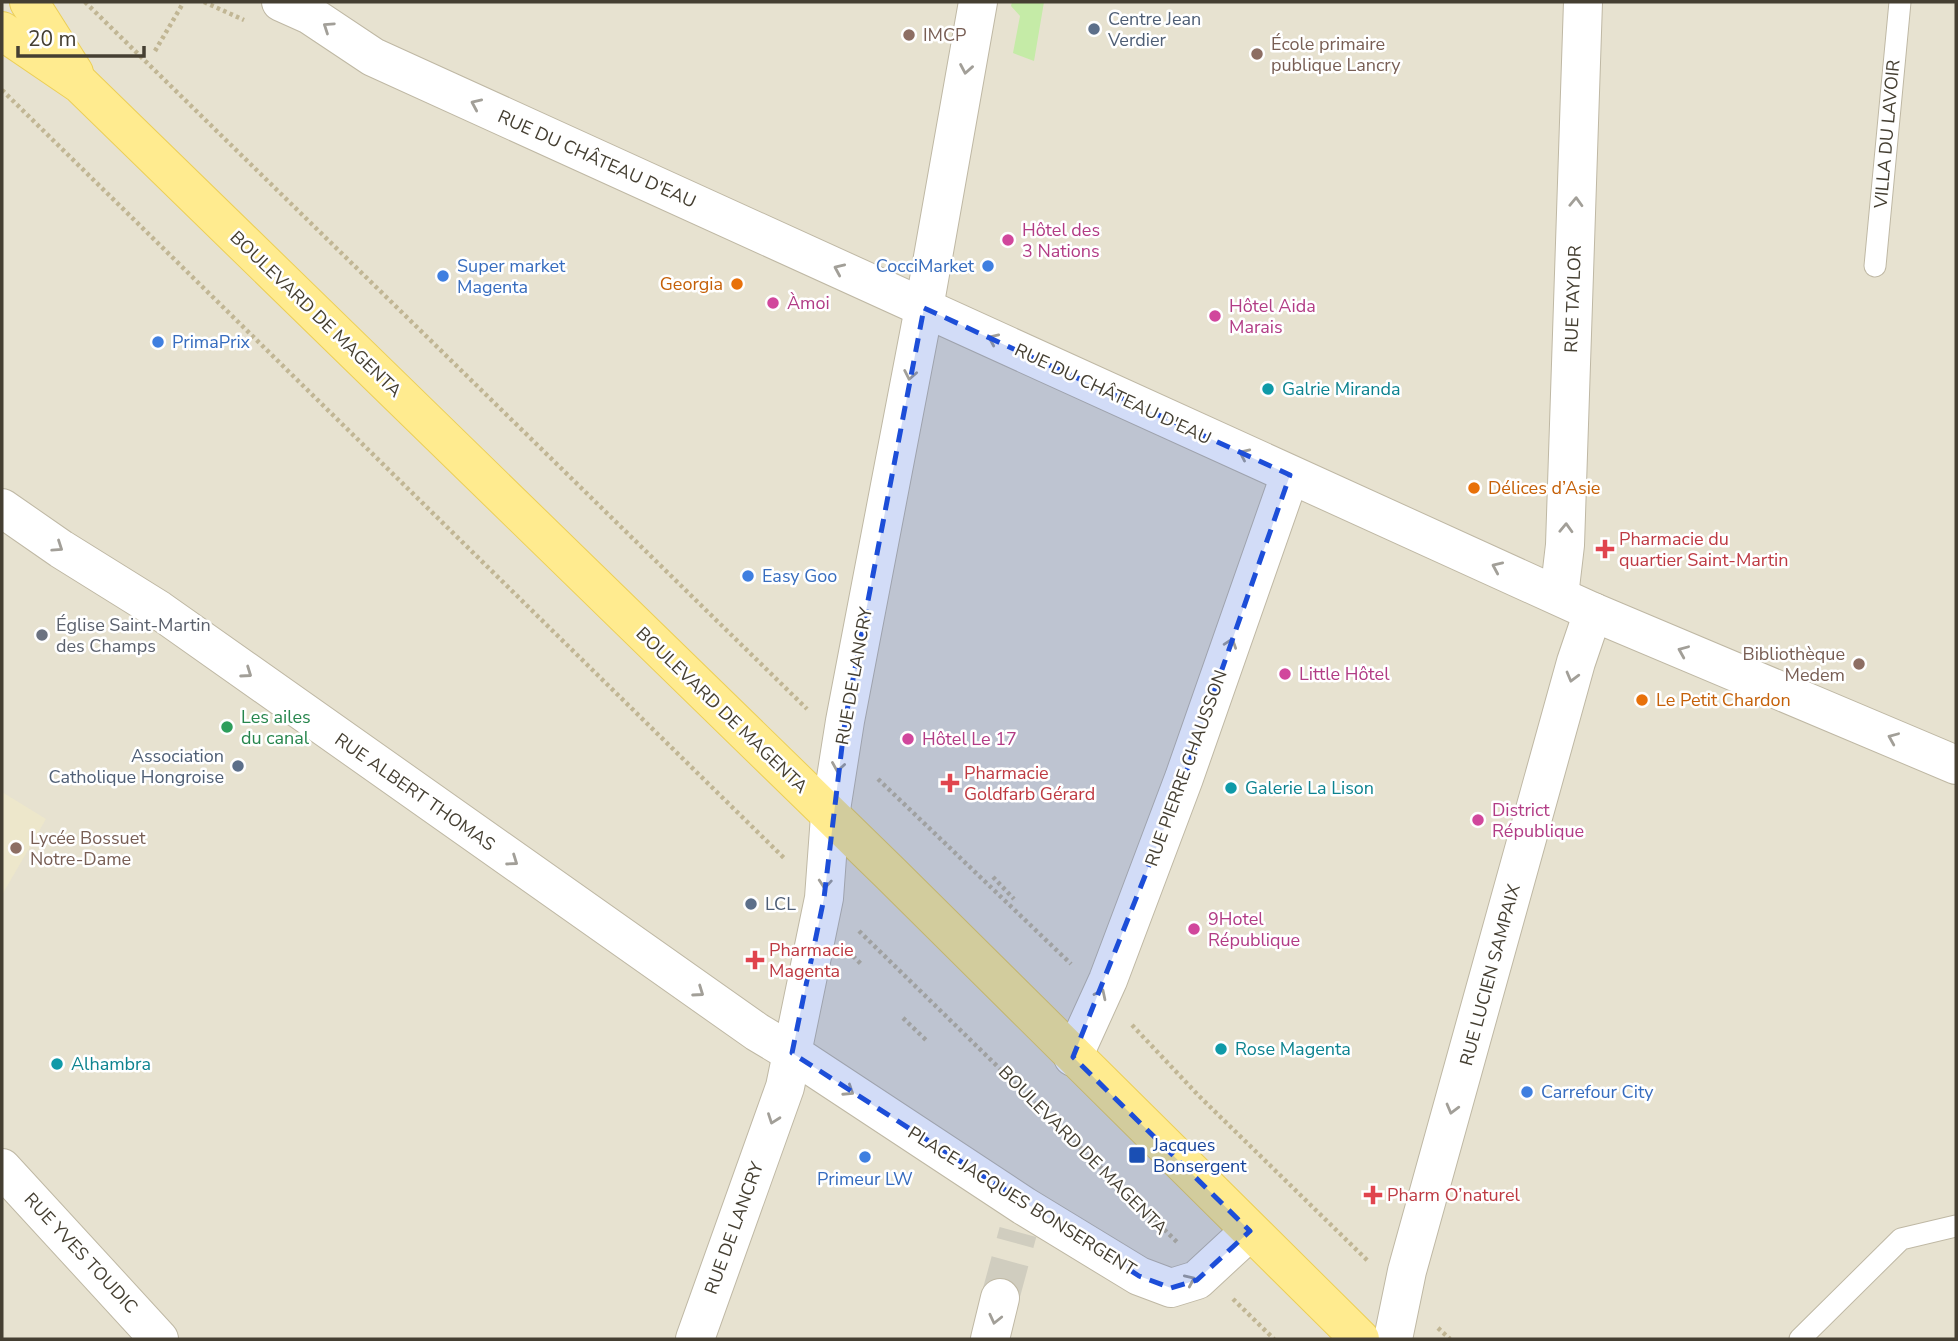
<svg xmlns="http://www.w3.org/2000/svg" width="1958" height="1341" viewBox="0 0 1958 1341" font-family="'Nunito Sans',sans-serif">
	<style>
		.residential { fill: #e7e2d0 }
		.education { fill: #ede7cb }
		.green { fill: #c5eba7 }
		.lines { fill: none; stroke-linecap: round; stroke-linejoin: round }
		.minor-tunnel { stroke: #d0cdbf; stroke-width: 38; stroke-dasharray: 38 19; stroke-linecap: butt }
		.service-casing { stroke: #bfb8a4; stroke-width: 23 }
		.minor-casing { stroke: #bfb8a4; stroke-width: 40 }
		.primary-casing { stroke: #eccf57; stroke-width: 40 }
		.path { stroke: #c1b694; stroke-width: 4.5; stroke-dasharray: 3.5 3.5; stroke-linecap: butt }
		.service { stroke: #fff; stroke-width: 21 }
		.minor { stroke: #fff; stroke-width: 38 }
		.primary { stroke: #ffeb8f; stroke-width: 38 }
		.oneway { stroke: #a29f98 }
		.marked { fill: #1d4ed8; fill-opacity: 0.2; stroke: #1d4ed8; stroke-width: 5; stroke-dasharray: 14 9; stroke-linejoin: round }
		.service-dot { fill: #5c6f8a; stroke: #fff; stroke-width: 2.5 }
		.education-dot { fill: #8d6e63; stroke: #fff; stroke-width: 2.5 }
		.hotel-dot { fill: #d1479c; stroke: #fff; stroke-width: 2.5 }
		.shop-dot { fill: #3f7fe0; stroke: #fff; stroke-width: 2.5 }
		.food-dot { fill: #e8710a; stroke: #fff; stroke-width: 2.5 }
		.culture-dot { fill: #0f9aa8; stroke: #fff; stroke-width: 2.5 }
		.health-dot { fill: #e0444e; stroke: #fff; stroke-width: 2.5 }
		.worship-dot { fill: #6b7280; stroke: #fff; stroke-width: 2.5 }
		.leisure-dot { fill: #2e9e5b; stroke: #fff; stroke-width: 2.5 }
		.transit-dot { fill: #1a4fb4; stroke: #fff; stroke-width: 2.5 }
		.labels { text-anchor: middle; stroke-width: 5; stroke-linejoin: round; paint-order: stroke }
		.service-label { font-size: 18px; fill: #4e5e75; stroke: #fff; text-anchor: start }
		.education-label { font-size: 18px; fill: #785e54; stroke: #fff; text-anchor: start }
		.street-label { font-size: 18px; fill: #453f32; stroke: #fff }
		.hotel-label { font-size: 18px; fill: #b23c85; stroke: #fff; text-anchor: start }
		.shop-label { font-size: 18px; fill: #366cbe; stroke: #fff; text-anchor: start }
		.food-label { font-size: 18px; fill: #c56008; stroke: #fff; text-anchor: start }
		.culture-label { font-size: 18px; fill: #0d838f; stroke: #fff; text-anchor: start }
		.health-label { font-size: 18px; fill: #be3a42; stroke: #fff; text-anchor: start }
		.worship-label { font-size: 18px; fill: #5b616d; stroke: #fff; text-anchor: start }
		.leisure-label { font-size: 18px; fill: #27864d; stroke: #fff; text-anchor: start }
		.transit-label { font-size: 18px; fill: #164399; stroke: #fff; text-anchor: start }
	</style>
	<rect width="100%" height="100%" fill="#f3f0e2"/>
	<rect class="residential" x="2" y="2" width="1954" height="1337"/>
	<path class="education" d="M2,792L46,819L2,895Z"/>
	<path class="green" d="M1012,2H1044L1034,61L1013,53L1020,16L1011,6Z"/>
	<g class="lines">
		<path class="minor-tunnel" d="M1000,1298L1018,1232"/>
		<g class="service-casing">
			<g id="service">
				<path d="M1875,266L1900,2"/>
				<path d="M1800,1339L1901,1239L1956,1226"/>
			</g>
		</g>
		<g class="minor-casing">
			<g id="minor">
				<path d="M281,2L310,15L373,57L1593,612L1956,765"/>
				<path d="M2,508L61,549L159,610L757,1032L792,1053L1024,1206L1139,1276L1171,1288L1197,1280L1250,1231"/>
				<path d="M1559,596L1565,545L1583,2"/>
				<path d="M1073,1057L1108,980L1184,778L1290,475"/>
				<path d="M2,1168L159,1339"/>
				<path d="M695,1339L785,1087L824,898L830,816L845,721L924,308L978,2"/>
				<path d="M990,1339L1000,1298"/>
				<path d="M1393,1339L1407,1271L1576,662L1593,612"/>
			</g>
		</g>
		<g class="primary-casing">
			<g id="primary">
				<path d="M29,2L74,73"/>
				<path d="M2,31L80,84L891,874L1360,1339"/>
			</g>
		</g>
		<g class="path">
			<path d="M85,2L807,709"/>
			<path d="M204,2L244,20"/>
			<path d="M155,51L182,5"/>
			<path d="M2,90L785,859"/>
			<path d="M878,779L1071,964"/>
			<path d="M993,877L1014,899"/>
			<path d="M859,931L1178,1243"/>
			<path d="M853,956L862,965"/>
			<path d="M903,1018L926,1040"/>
			<path d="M1132,1025L1199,1096L1368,1261"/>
			<path d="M1233,1299L1274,1339"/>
			<path d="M1438,1328L1450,1339"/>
		</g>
		<use href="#service" class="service"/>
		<use href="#minor" class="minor"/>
		<use href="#primary" class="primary"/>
	</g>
	<defs><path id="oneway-chevron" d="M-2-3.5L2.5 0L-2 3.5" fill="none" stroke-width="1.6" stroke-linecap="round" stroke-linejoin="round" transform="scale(1.75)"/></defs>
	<g class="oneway">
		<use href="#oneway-chevron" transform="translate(328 27) rotate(-146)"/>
		<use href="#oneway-chevron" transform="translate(966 69) rotate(100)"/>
		<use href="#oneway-chevron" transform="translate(476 104) rotate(-156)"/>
		<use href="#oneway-chevron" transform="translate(1576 202) rotate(-88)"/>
		<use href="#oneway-chevron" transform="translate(839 269) rotate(-156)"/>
		<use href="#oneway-chevron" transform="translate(993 339) rotate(-156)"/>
		<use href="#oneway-chevron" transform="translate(910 375) rotate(101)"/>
		<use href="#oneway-chevron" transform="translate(1244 454) rotate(-155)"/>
		<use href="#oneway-chevron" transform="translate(1566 528) rotate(-88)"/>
		<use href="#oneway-chevron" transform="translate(58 547) rotate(34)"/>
		<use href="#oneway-chevron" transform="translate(1497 567) rotate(-156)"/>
		<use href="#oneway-chevron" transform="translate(1231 643) rotate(-71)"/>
		<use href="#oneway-chevron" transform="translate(1683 651) rotate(-157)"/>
		<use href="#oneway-chevron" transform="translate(247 673) rotate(35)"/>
		<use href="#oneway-chevron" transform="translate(1572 677) rotate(105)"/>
		<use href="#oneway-chevron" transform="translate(1893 738) rotate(-157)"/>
		<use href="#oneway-chevron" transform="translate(838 767) rotate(99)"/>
		<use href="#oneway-chevron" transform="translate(513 861) rotate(35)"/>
		<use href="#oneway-chevron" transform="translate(825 884) rotate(94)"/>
		<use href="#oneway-chevron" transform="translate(699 992) rotate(35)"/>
		<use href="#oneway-chevron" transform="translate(1101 994) rotate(-64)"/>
		<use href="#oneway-chevron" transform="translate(849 1091) rotate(33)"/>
		<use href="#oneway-chevron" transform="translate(1452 1109) rotate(105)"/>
		<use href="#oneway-chevron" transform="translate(773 1119) rotate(110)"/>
		<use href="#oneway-chevron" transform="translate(1190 1280) rotate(-24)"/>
		<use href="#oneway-chevron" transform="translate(995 1319) rotate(103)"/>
	</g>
	<path class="marked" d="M924,308L1290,475L1184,778L1073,1057L1250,1231L1197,1280L1171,1288L1139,1276L792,1053L824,898L845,721Z"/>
	<g class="service-dot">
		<circle cx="1094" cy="29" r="7"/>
		<circle cx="238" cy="766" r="7"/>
		<circle cx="751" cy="904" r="7"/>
	</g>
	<g class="education-dot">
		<circle cx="909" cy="35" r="7"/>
		<circle cx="1257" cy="54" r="7"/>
		<circle cx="1859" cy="664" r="7"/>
		<circle cx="16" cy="848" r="7"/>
	</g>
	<g class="hotel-dot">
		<circle cx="1008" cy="240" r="7"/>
		<circle cx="773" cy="303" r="7"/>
		<circle cx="1215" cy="316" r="7"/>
		<circle cx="1285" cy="674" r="7"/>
		<circle cx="908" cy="739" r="7"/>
		<circle cx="1478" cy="820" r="7"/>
		<circle cx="1194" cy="929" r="7"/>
	</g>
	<g class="shop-dot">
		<circle cx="988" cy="266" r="7"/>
		<circle cx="443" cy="276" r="7"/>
		<circle cx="158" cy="342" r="7"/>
		<circle cx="748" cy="576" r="7"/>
		<circle cx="1527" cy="1092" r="7"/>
		<circle cx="865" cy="1157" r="7"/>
	</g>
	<g class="food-dot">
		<circle cx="737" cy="284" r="7"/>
		<circle cx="1474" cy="488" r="7"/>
		<circle cx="1642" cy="700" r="7"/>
	</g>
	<g class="culture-dot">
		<circle cx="1268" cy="389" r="7"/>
		<circle cx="1231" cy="788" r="7"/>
		<circle cx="1221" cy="1049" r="7"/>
		<circle cx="57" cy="1064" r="7"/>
	</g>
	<g class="health-dot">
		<path d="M1601.5 538.5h7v7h7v7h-7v7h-7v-7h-7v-7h7z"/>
		<path d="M946.5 772.5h7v7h7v7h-7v7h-7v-7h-7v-7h7z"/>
		<path d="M751.5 949.5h7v7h7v7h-7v7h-7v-7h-7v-7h7z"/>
		<path d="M1369.5 1184.5h7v7h7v7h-7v7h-7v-7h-7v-7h7z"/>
	</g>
	<circle class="worship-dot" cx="42" cy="635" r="7"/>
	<circle class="leisure-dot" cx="227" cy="727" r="7"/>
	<rect class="transit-dot" x="1128" y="1146" width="18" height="18" rx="3.5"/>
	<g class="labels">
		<g class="service-label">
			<text x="1108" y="25">Centre Jean<tspan x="1108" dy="21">Verdier</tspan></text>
			<text x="224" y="762" text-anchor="end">Association<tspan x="224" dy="21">Catholique Hongroise</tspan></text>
			<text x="765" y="910">LCL</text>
		</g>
		<g class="education-label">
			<text x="923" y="41">IMCP</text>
			<text x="1271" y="50">École primaire<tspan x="1271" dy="21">publique Lancry</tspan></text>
			<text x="1845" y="660" text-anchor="end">Bibliothèque<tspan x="1845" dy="21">Medem</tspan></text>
			<text x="30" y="844">Lycée Bossuet<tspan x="30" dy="21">Notre-Dame</tspan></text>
		</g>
		<g class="street-label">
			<text transform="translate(1887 134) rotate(-85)" y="6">VILLA DU LAVOIR</text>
			<text transform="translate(597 159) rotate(24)" y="6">RUE DU CHÂTEAU D'EAU</text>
			<text transform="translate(1573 299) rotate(-88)" y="6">RUE TAYLOR</text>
			<text transform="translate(316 314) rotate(44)" y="6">BOULEVARD DE MAGENTA</text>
			<text transform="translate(1113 394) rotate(25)" y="6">RUE DU CHÂTEAU D'EAU</text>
			<text transform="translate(854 676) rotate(-80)" y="6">RUE DE LANCRY</text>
			<text transform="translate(722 710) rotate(44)" y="6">BOULEVARD DE MAGENTA</text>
			<text transform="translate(1186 768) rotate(-70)" y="6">RUE PIERRE CHAUSSON</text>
			<text transform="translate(415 792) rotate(35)" y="6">RUE ALBERT THOMAS</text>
			<text transform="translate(1490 975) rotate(-75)" y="6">RUE LUCIEN SAMPAIX</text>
			<text transform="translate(1083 1150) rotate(45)" y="6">BOULEVARD DE MAGENTA</text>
			<text transform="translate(1022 1201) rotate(32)" y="6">PLACE JACQUES BONSERGENT</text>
			<text transform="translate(734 1228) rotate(-70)" y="6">RUE DE LANCRY</text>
			<text transform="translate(81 1253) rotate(47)" y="6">RUE YVES TOUDIC</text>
		</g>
		<g class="hotel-label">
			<text x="1022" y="236">Hôtel des<tspan x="1022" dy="21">3 Nations</tspan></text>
			<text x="787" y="309">Àmoi</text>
			<text x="1229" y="312">Hôtel Aida<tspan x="1229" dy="21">Marais</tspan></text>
			<text x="1299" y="680">Little Hôtel</text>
			<text x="922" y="745">Hôtel Le 17</text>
			<text x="1492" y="816">District<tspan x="1492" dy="21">République</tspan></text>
			<text x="1208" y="925">9Hotel<tspan x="1208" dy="21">République</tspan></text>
		</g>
		<g class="shop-label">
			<text x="457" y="272">Super market<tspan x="457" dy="21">Magenta</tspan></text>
			<text x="974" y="272" text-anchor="end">CocciMarket</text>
			<text x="172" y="348">PrimaPrix</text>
			<text x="762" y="582">Easy Goo</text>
			<text x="1541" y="1098">Carrefour City</text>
			<text x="865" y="1185" text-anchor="middle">Primeur LW</text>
		</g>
		<g class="food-label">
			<text x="723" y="290" text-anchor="end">Georgia</text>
			<text x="1488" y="494">Délices d’Asie</text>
			<text x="1656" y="706">Le Petit Chardon</text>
		</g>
		<g class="culture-label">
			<text x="1282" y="395">Galrie Miranda</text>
			<text x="1245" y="794">Galerie La Lison</text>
			<text x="1235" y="1055">Rose Magenta</text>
			<text x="71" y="1070">Alhambra</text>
		</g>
		<g class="health-label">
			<text x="1619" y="545">Pharmacie du<tspan x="1619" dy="21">quartier Saint-Martin</tspan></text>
			<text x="964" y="779">Pharmacie<tspan x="964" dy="21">Goldfarb Gérard</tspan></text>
			<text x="769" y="956">Pharmacie<tspan x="769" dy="21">Magenta</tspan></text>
			<text x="1387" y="1201">Pharm O’naturel</text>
		</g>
		<g class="worship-label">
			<text x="56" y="631">Église Saint-Martin<tspan x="56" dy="21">des Champs</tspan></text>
		</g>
		<g class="leisure-label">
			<text x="241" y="723">Les ailes<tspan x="241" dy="21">du canal</tspan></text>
		</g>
		<g class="transit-label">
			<text x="1153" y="1151">Jacques<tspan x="1153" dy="21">Bonsergent</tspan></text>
		</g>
	</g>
	<rect width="1958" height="1341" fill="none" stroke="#453f32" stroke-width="7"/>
	<path d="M18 46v10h126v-10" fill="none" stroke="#453f32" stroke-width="3.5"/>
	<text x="28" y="46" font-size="21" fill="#453f32" stroke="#ffffff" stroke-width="5" paint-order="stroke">20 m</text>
</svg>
